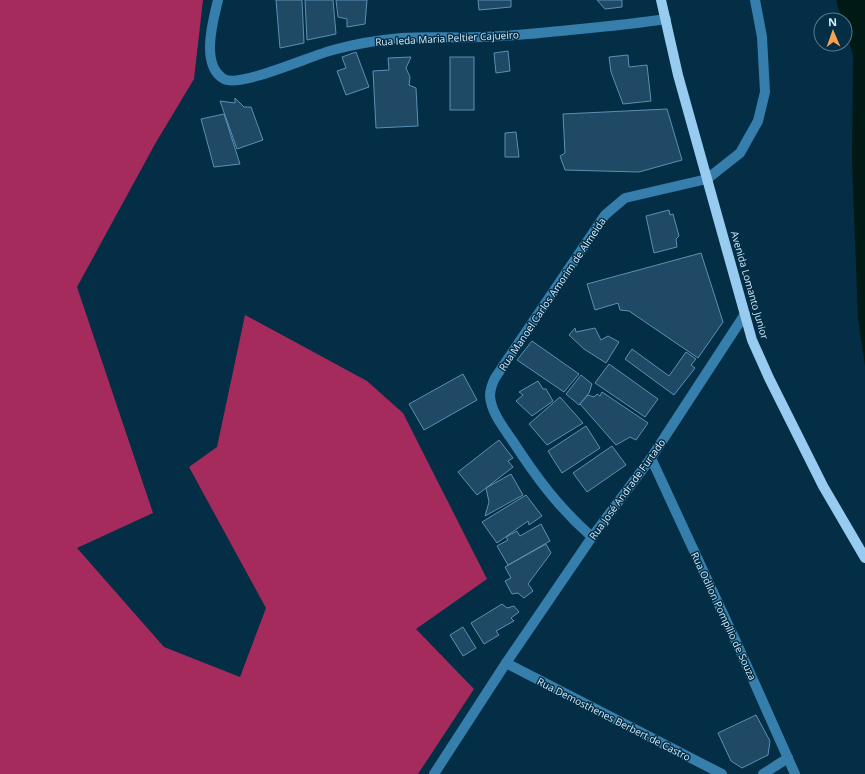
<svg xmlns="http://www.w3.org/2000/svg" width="865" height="774" viewBox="0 0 865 774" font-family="'Open Sans',sans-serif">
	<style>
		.forest { fill: #a52b5d }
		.water { fill: #011915 }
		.building { fill: #1f4964; stroke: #5c90b5 }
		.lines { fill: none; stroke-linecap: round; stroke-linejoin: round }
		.minor { stroke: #367eac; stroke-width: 10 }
		.major { stroke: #97cbf0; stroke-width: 10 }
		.labels { text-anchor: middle; stroke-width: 3; stroke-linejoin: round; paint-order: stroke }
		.street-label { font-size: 10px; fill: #d6ecfc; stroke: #032e46 }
	</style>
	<rect width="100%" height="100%" fill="#032e46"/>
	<path class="forest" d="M0,0H203L194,79L155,144L77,287L153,513L77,548L164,647L240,677L266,608L189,467L217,447L245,315L367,381L403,413L487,579L416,629L474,689L418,774H0Z"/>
	<path class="water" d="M836,0H865V366L858,318L852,162L853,55L845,29V20H842Z"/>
	<g class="building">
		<path d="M276,0H302L304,43L280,48Z"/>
		<path d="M305,0H333L336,34L307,40Z"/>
		<path d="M336,0H367L365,24L347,27V19L338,17Z"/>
		<path d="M478,0H511V7L479,10Z"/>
		<path d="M597,0H622V7L605,9Z"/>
		<path d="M508,51L510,71L496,73L494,53Z"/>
		<path d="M356,52L369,87L346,95L337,71L346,68L342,57Z"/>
		<path d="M628,55L629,67L647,65L651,101L623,104L611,72L609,57Z"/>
		<path d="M411,57L406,68L410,77L409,85L416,88L418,126L376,128L373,71L389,70L388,58Z"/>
		<rect x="450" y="57" width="24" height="53"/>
		<path d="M235,98L244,107H251L263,140L237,149L220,101L235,103Z"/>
		<path d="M667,109L682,160L639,172L565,170L560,156L565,153L563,114Z"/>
		<path d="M224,114L240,164L214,167L201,119Z"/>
		<path d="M516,132L519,157H505V133Z"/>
		<path d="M669,210L670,215L673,214L679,236L676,239L677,247L654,253L646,216Z"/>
		<path d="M701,253L723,322L698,358L629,311L620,310L618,303L595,310L587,284Z"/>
		<path d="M575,328L576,332L595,328L601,340L608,336L619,342L606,363L584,349L569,335Z"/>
		<path d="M532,341L579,374L564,392L517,360Z"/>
		<path d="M632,349L669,376L686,352L696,359L691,365L695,368L674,395L625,359Z"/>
		<path d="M609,364L658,399L645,417L595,383Z"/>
		<path d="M463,374L477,400L424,430L409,404Z"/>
		<path d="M581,375L592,384L589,393L579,405L566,394Z"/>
		<path d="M538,381L543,389H546L553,401L532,416L516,401L523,395L519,392Z"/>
		<path d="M602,392L648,423L636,440L630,437L616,445L580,404L588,395L594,397L597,394L600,396Z"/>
		<path d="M560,397L583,423L547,445L529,424Z"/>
		<path d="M586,426L600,448L562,473L548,451Z"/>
		<path d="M499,440L513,458L508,461L513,467L477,495L458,472Z"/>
		<path d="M612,446L626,465L587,492L573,473Z"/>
		<path d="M511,474L523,495L485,516L489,502L486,488Z"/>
		<path d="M526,495L542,516L529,525L528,521L497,543L482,522Z"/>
		<path d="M541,524L550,541L508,565L497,546L508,540L506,537L517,531L520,536Z"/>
		<path d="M546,544L551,553L528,584L533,591L524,598L518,593L512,594L505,581L511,578L505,567Z"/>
		<path d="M502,604L507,608L514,606L519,612L511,618L514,621L496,631L499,635L484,644L471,623Z"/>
		<path d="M463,627L476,648L463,656L450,635Z"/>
		<path d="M756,715L770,741L768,755L742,768L731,761L718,733Z"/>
	</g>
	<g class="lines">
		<g class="minor">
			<path d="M218,0C213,21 200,65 224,79C240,88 312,55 333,50C355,44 378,40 401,38C434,36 468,39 501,36C524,35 547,32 570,30C602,27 634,24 666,19"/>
			<path d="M651,458L738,646L795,774"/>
			<path d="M592,537C558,507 536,477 512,440C503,427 491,412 490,396C490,389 492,384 495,378L605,215L625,198L707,179L740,153L758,121L765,92L762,37L755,0"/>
			<path d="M506,663L722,774"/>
			<path d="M434,774L506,663L592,537L651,458L745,314"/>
			<path d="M763,774L788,758"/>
		</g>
		<path class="major" d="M661,0L678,75L752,340L769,378L823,486L865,558"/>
	</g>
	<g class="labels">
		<g class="street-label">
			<text transform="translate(447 38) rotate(-3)" y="4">Rua Ieda Maria Peltier Cajueiro</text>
			<text transform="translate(750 285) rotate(74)" y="4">Avenida Lomanto Junior</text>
			<text transform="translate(552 294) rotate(-56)" y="4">Rua Manoel Carlos Amorim de Almeida</text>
			<text transform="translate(627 489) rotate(-54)" y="4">Rua José Andrade Furtado</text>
			<text transform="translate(724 616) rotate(65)" y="4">Rua Odilon Pompílio de Souza</text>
			<text transform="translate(614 719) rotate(27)" y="4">Rua Demosthenes Berbert de Castro</text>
		</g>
	</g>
	<g transform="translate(833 32) rotate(358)"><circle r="19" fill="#032e46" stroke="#577a8f"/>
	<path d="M0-3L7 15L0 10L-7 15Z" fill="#fa9f4e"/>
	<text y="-6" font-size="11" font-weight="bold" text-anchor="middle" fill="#d6ecfc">N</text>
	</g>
</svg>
